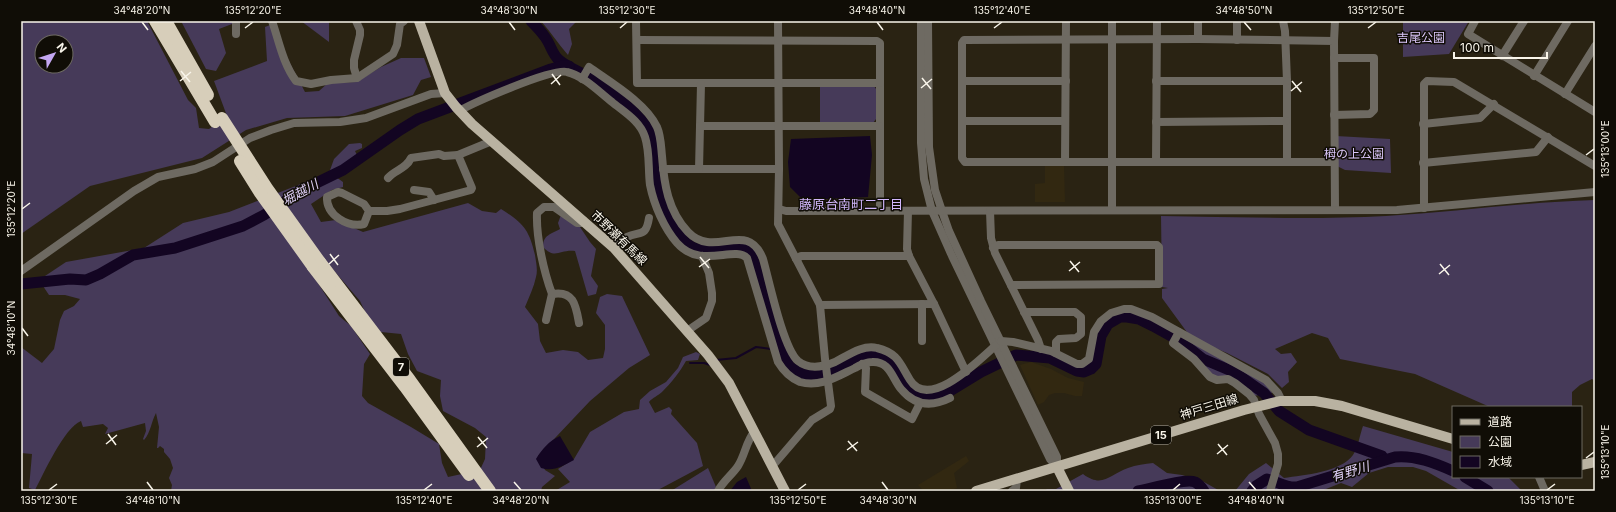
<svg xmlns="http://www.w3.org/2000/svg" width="1616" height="512" viewBox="0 0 1616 512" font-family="Inter,'Noto Sans JP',sans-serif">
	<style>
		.built { fill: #322811 }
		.green { fill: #463a59; fill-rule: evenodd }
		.water { fill: #130522 }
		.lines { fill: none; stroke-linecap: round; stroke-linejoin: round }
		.stream { stroke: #130522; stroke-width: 2 }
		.river { stroke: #130522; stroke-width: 11 }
		.minor { stroke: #6e6a62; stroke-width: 8 }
		.major { stroke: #b9b2a1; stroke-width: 10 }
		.highway { stroke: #d7ceba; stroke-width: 12 }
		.highway-bridge { stroke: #d7ceba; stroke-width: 12 }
		.ticks { fill: none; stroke: #f9f5ea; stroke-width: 1.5 }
		.labels { text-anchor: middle; stroke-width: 3; stroke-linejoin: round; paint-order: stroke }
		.shield { fill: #100d06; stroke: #b3afa6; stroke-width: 1 }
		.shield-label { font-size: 11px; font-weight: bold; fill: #f9f5ea }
		.park-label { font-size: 12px; fill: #dbc7fa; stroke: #100d06 }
		.street-label { font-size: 12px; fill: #f9f5ea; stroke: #100d06 }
		.water-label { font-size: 13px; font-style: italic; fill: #e0d1f8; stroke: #100d06 }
		.neighbourhood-label { font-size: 13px; fill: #d2b7fd; stroke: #100d06 }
		.neatline { fill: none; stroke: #f9f5ea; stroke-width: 1.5 }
		.ticks-label { font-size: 10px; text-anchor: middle; fill: #f9f5ea }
	</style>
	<rect width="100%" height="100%" fill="#2a2313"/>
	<g class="built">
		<path d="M1045,165H1064L1065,202H1035V184L1045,183Z"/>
		<path d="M1031,362L1051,369L1068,378L1084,382L1082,396H1075L1064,393H1055L1049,395L1044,402L1038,405L1020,365Z"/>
		<path d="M966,456L969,461L954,473L957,488L948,491H924L918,485Z"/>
	</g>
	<g class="green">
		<path d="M21,21H147L188,100L196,108L199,128L209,129L227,116L214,81L267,61L265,27L270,25L305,92L319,91L328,83L356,82L381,67L401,58H424L431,77L421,80L413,95L345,116L287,118L246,130L202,158L90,186L21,234ZM42,42H66V66H42Z"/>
		<path d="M181,21H232V24L219,29L226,53L216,71L206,69Z"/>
		<path d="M301,21H329V42Z"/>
		<path d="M541,21H577L569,29L572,44L568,55C558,44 551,32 541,21Z"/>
		<path d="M1403,21H1469L1449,54L1403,57Z"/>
		<path d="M874,86L876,89V119L873,123L820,124V87Z"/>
		<path d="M1336,136L1390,139L1391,173L1345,170L1337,166Z"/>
		<path d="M360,143L362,144V148L355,151L358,157L336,177L343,182V187L332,190L311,204L321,222L336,220L363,232L468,203L482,211L496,213L501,209C523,223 529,229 535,255C536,262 538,270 536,277C534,287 529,297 525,307L538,324L540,341L546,353L563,350L578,352L588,360L603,358L605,349V325L596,313L600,297L607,294L622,296L650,355L629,368L590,401L538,456L545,470L555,476L542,487L541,491H171L172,485L169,478L173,468L170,459L164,452V449L160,446L158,448H157L159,427L156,413C151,422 151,432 144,440L143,439L146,431L145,423L105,434L108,428L103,424L83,427L81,421C64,428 44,473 35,490L29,488L32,454L21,453V347L42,363L54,349L60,320L64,311L74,306L80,299L65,295H49L39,280L66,262L144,248L183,223L229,212L329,173L334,159L349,144ZM324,259L360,301L367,316L381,332L401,334L408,354L417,371L441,380L440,396L443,411L475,428L486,437L485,459L480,470L448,477L442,463L439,444L411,427L368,403L362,396L364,364L370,354L351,326L339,316L316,280Z"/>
		<path d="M1595,200V381L1592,379L1580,385L1572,392V407H1490L1415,374L1340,359L1328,338L1312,333L1275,349L1281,354L1291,353L1297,362L1288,372L1289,382L1282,388L1268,374L1227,353L1196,340L1189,335L1162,298V289L1168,288L1162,287L1161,216C1236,217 1311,220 1386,216C1456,212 1525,202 1595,200Z"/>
		<path d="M561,215L574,218L590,242L596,249L591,276L598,286L596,294L588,296L575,251C560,249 555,260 543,247C543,235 551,234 560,229L558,223Z"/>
		<path d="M1189,341L1265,381L1272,393L1253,396L1213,375L1203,364L1207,356L1191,345Z"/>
		<path d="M696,352L700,354L698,360L686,361C680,372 671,383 662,392C658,396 653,397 649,402L655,413L669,407L672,410L671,414L697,443L703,466L656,491H555L570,482L558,469L574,459L590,432L624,412L639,409L640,400L650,391L666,382L678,368L683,357Z"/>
		<path d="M1363,426L1453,452V477H1508L1522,491H1461L1426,471L1413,467H1388L1369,473L1352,487L1341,483L1321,491H1235L1249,474L1266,463L1284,478C1304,475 1341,472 1353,455C1358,448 1360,434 1363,426Z"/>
		<path d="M1153,463L1167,473L1182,475L1204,482L1220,491H1187L1176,489L1169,491H1045L1047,489H1056L1083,474C1103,489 1110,474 1128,468C1136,465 1145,464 1153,463Z"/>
		<path d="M708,468L716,487L714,491H671Z"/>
	</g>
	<g class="water">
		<path d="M870,136L872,155L868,197L803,200L790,187L788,162L791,139Z"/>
		<path d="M560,436L574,460C562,466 554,472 541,468L536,459C542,449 549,441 560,436Z"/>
		<path d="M746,477L752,491H730L737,482Z"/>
	</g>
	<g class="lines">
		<g class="stream">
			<path d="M716,360L736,358L756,347L771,349"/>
			<path d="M690,363H704L710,365"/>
		</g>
		<g class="river">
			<path d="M531,21C536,26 541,31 545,37C551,45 552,54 559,60C568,68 581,72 591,78C607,88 636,111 646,126C655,139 652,155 654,170C658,194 666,222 683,240C704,263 732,238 749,251C750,253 752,257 753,259L782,352L789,366L798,372L806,375L817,376L830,372L861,358L872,355L883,358L892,365L907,387L916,393L927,398L940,397L981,372L1016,355L1050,358L1077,371L1084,372L1091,369L1096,364L1101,336L1108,324L1120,317H1127L1139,319L1153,326L1180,341L1203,359L1234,372L1264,393L1279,411L1309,430L1382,456L1384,459"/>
			<path d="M21,284L70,279L86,280L100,274L133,255L175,248L243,226L264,215L302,190L343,170L400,130L418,119L551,69L562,66H569"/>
			<path d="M1465,477L1488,491"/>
			<path d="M1138,491C1149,489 1186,478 1195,482C1199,484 1202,488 1204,491"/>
			<path d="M1252,491L1256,486L1267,479C1279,482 1285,488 1297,487L1395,457C1415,455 1435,463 1453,471"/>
		</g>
		<g class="minor">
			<path d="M236,21V34"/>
			<path d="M272,21C279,41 283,64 296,81L311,84L331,80L357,78L393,54L397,45L400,24L404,21"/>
			<path d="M356,21L360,30V35L354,60V68L357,78"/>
			<path d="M636,21L637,83H880V210"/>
			<path d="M921,21V143L924,179L932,211L952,256L1050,459L1057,467"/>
			<path d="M928,21L929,147L935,190L942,211L949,231L981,301L1057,457V467"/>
			<path d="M1112,21V210"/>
			<path d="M1198,21V39"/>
			<path d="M1283,21L1285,31L1287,81V162"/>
			<path d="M1475,21L1468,34L1595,112"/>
			<path d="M637,40L877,41L880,43V83"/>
			<path d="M1237,40V21"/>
			<path d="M1334,41L1335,21"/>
			<path d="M1502,56L1524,21"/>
			<path d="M1334,58H1374V110L1370,114L1334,115"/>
			<path d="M1534,76L1568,21"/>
			<path d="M582,79L589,67C610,82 646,103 657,127C661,136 661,147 662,156C664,184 668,211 688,232C715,260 747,218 763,259C769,280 783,348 798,361C809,370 823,367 835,362C847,356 863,344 877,348C898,353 900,364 910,380C929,411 979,360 995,346"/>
			<path d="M962,81H1066"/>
			<path d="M1156,81H1287"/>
			<path d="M701,84L699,169H779"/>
			<path d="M1565,94L1595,46"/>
			<path d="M459,111C475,102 552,68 567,72C584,76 599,92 612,102C624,112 640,121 645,137C650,152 648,170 650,185C654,205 664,228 677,243C701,270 734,245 747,258L778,362C784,372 790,378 800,382C820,388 838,376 855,368C860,365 866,362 872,362C890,361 892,378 901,389C915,406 932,407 950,398"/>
			<path d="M962,121H1065"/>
			<path d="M1156,122L1286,121"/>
			<path d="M1423,124L1480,118L1494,104"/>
			<path d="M700,126H879"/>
			<path d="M1156,161L1157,21"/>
			<path d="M1065,162L1066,21"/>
			<path d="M1334,162H965L962,158V43L964,40L1198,39L1334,41L1335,210"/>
			<path d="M1423,163L1536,152L1548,137"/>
			<path d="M663,169H699"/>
			<path d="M388,178C395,170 406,169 411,158L439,154L444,156L458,155"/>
			<path d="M414,190L429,192L434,200"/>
			<path d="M1424,208V84L1427,81L1454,82L1595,166"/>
			<path d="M779,209L786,211L1397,210L1595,192"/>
			<path d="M369,211L364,224C348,228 326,215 327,197L338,192L342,193L364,204L369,211H387L400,209L471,190L472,188L458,155L492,141"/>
			<path d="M908,211L907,249L909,256L934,304L966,372"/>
			<path d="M990,211L991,238L995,253L1038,340L1041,349"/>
			<path d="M614,248C618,244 623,240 627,237C641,231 646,237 649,218"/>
			<path d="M993,248L998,245H1157L1159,247V284L1011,285"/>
			<path d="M796,259L801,256H909"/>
			<path d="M21,271L134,191L158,177L195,169L213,162L250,138L271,130L294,123L340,122L366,118L431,94L445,93"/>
			<path d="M820,305L934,304"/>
			<path d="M1024,312H1075L1081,317V334L1076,338L1059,339L1056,342V353"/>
			<path d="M546,320L552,294"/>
			<path d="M579,323C576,306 574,290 552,294C544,272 536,238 537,213L544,207H554L577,223H582L583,220"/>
			<path d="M687,331L706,318L712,301V293L709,273L702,256"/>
			<path d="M1179,332L1173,343L1194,359L1210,377L1217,380L1228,379L1235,383L1249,394L1254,400L1259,414L1275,443L1278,454V464L1270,491"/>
			<path d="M922,341V304"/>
			<path d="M1001,341L1013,342L1051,351L1077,364H1082L1089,359L1094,332L1101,321L1111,313L1124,309H1131L1152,317L1266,380L1278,393L1282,401"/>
			<path d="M862,364L866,368L865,392L912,419L920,403"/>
			<path d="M771,464L776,462L812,420L830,409L831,406L825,359L820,305L778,224L779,169L778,21"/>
			<path d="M1539,477L1545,491"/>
			<path d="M718,491C723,481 732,475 738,466C745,455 746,442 754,432"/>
			<path d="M1012,491L1016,488L1017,479"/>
		</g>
		<g class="major">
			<path d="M419,21L445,93L456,107L472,124L614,248L708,355L729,383L785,491"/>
			<path d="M1581,465L1595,462"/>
			<path d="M1057,467L1069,491"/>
			<path d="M976,491L1244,410L1280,401H1315L1342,406L1453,439"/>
		</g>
		<g class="highway">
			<path d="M155,21L215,122"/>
			<path d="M166,21L208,95"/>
			<path d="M320,262L410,380L490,491"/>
			<path d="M313,267L405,387L469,475"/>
		</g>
		<g class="highway-bridge">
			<path d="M222,118L267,188L320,262"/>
			<path d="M240,161L260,193L313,267"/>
		</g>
	</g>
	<path class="ticks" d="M142,22L148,30M509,22L515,30M877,22L883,30M1244,22L1251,30M245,28L253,22M620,28L627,22M994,28L1002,22M1368,28L1376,22M181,71L190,82M552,74L560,85M922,78L931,89M180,81L191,72M1292,81L1301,92M551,84L561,75M921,88L932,79M1291,91L1302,82M1586,155L1594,149M22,209L30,203M330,254L338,265M700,257L709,268M1070,261L1079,272M329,264L339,255M1440,264L1449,275M699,267L710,259M1069,271L1080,262M1439,274L1450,265M22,328L28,336M108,434L116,445M478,437L487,448M848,441L857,451M106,444L117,435M1218,444L1227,455M477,447L488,438M847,450L858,442M1217,454L1228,445M1586,458L1594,452M147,482L153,490M514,482L521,490M882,482L888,490M1249,482L1256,490M49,490L57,484M424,490L432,484M798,490L806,484M1173,490L1180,484M1547,490L1555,484"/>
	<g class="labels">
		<g class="shield">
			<rect x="393" y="358" width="16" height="18" rx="3"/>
			<rect x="1151" y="426" width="20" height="18" rx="3"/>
		</g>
		<g class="shield-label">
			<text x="401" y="371">7</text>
			<text x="1161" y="439">15</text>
		</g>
		<g class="park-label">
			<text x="1421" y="42">吉尾公園</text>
			<text x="1354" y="158">栂の上公園</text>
		</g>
		<g class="street-label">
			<text transform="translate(619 238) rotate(44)" y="4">市野瀬有馬線</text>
			<text transform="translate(1209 407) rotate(-17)" y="4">神戸三田線</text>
		</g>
		<g class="water-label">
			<text transform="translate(300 192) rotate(-29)" y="5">堀越川</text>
			<text transform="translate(1350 471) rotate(-17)" y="5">有野川</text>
		</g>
		<g class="neighbourhood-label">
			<text x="851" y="209">藤原台南町二丁目</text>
		</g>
	</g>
	<rect width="1616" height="512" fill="none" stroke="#100d06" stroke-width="44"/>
	<rect x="1452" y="406" width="130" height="72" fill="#100d06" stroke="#6d6a61"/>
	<rect x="1460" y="419" width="20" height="6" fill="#b9b2a1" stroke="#6d6a61"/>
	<text x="1488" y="426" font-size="12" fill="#f9f5ea">道路</text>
	<rect x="1460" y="436" width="20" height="12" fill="#463a59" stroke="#6d6a61"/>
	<text x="1488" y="446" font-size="12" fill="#f9f5ea">公園</text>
	<rect x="1460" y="456" width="20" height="12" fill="#130522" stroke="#6d6a61"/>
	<text x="1488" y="466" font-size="12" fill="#f9f5ea">水域</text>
	<g transform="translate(54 54) rotate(51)"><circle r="19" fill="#100d06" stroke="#6d6a61"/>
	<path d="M0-3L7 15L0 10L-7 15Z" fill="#c4a7f1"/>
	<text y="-6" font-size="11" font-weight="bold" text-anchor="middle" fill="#f9f5ea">N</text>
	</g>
	<path d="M1454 52v6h93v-6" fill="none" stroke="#f9f5ea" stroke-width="2"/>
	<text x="1460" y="52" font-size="12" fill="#f9f5ea" stroke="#100d06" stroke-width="3" paint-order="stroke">100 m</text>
	<rect x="22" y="22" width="1572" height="468" class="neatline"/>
	<g class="ticks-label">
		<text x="142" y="14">34°48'20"N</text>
		<text x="253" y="14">135°12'20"E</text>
		<text x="509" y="14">34°48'30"N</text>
		<text x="627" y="14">135°12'30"E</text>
		<text x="877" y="14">34°48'40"N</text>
		<text x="1002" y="14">135°12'40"E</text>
		<text x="1244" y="14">34°48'50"N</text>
		<text x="1376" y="14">135°12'50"E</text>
		<text transform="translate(1605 149) rotate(-90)" y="4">135°13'00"E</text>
		<text transform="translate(11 209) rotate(-90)" y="4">135°12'20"E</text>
		<text transform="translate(11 328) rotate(-90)" y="4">34°48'10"N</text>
		<text transform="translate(1605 452) rotate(-90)" y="4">135°13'10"E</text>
		<text x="49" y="504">135°12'30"E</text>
		<text x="153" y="504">34°48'10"N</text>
		<text x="424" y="504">135°12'40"E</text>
		<text x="521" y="504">34°48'20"N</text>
		<text x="798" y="504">135°12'50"E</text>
		<text x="888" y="504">34°48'30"N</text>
		<text x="1173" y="504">135°13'00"E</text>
		<text x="1256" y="504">34°48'40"N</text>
		<text x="1547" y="504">135°13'10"E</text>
	</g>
</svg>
